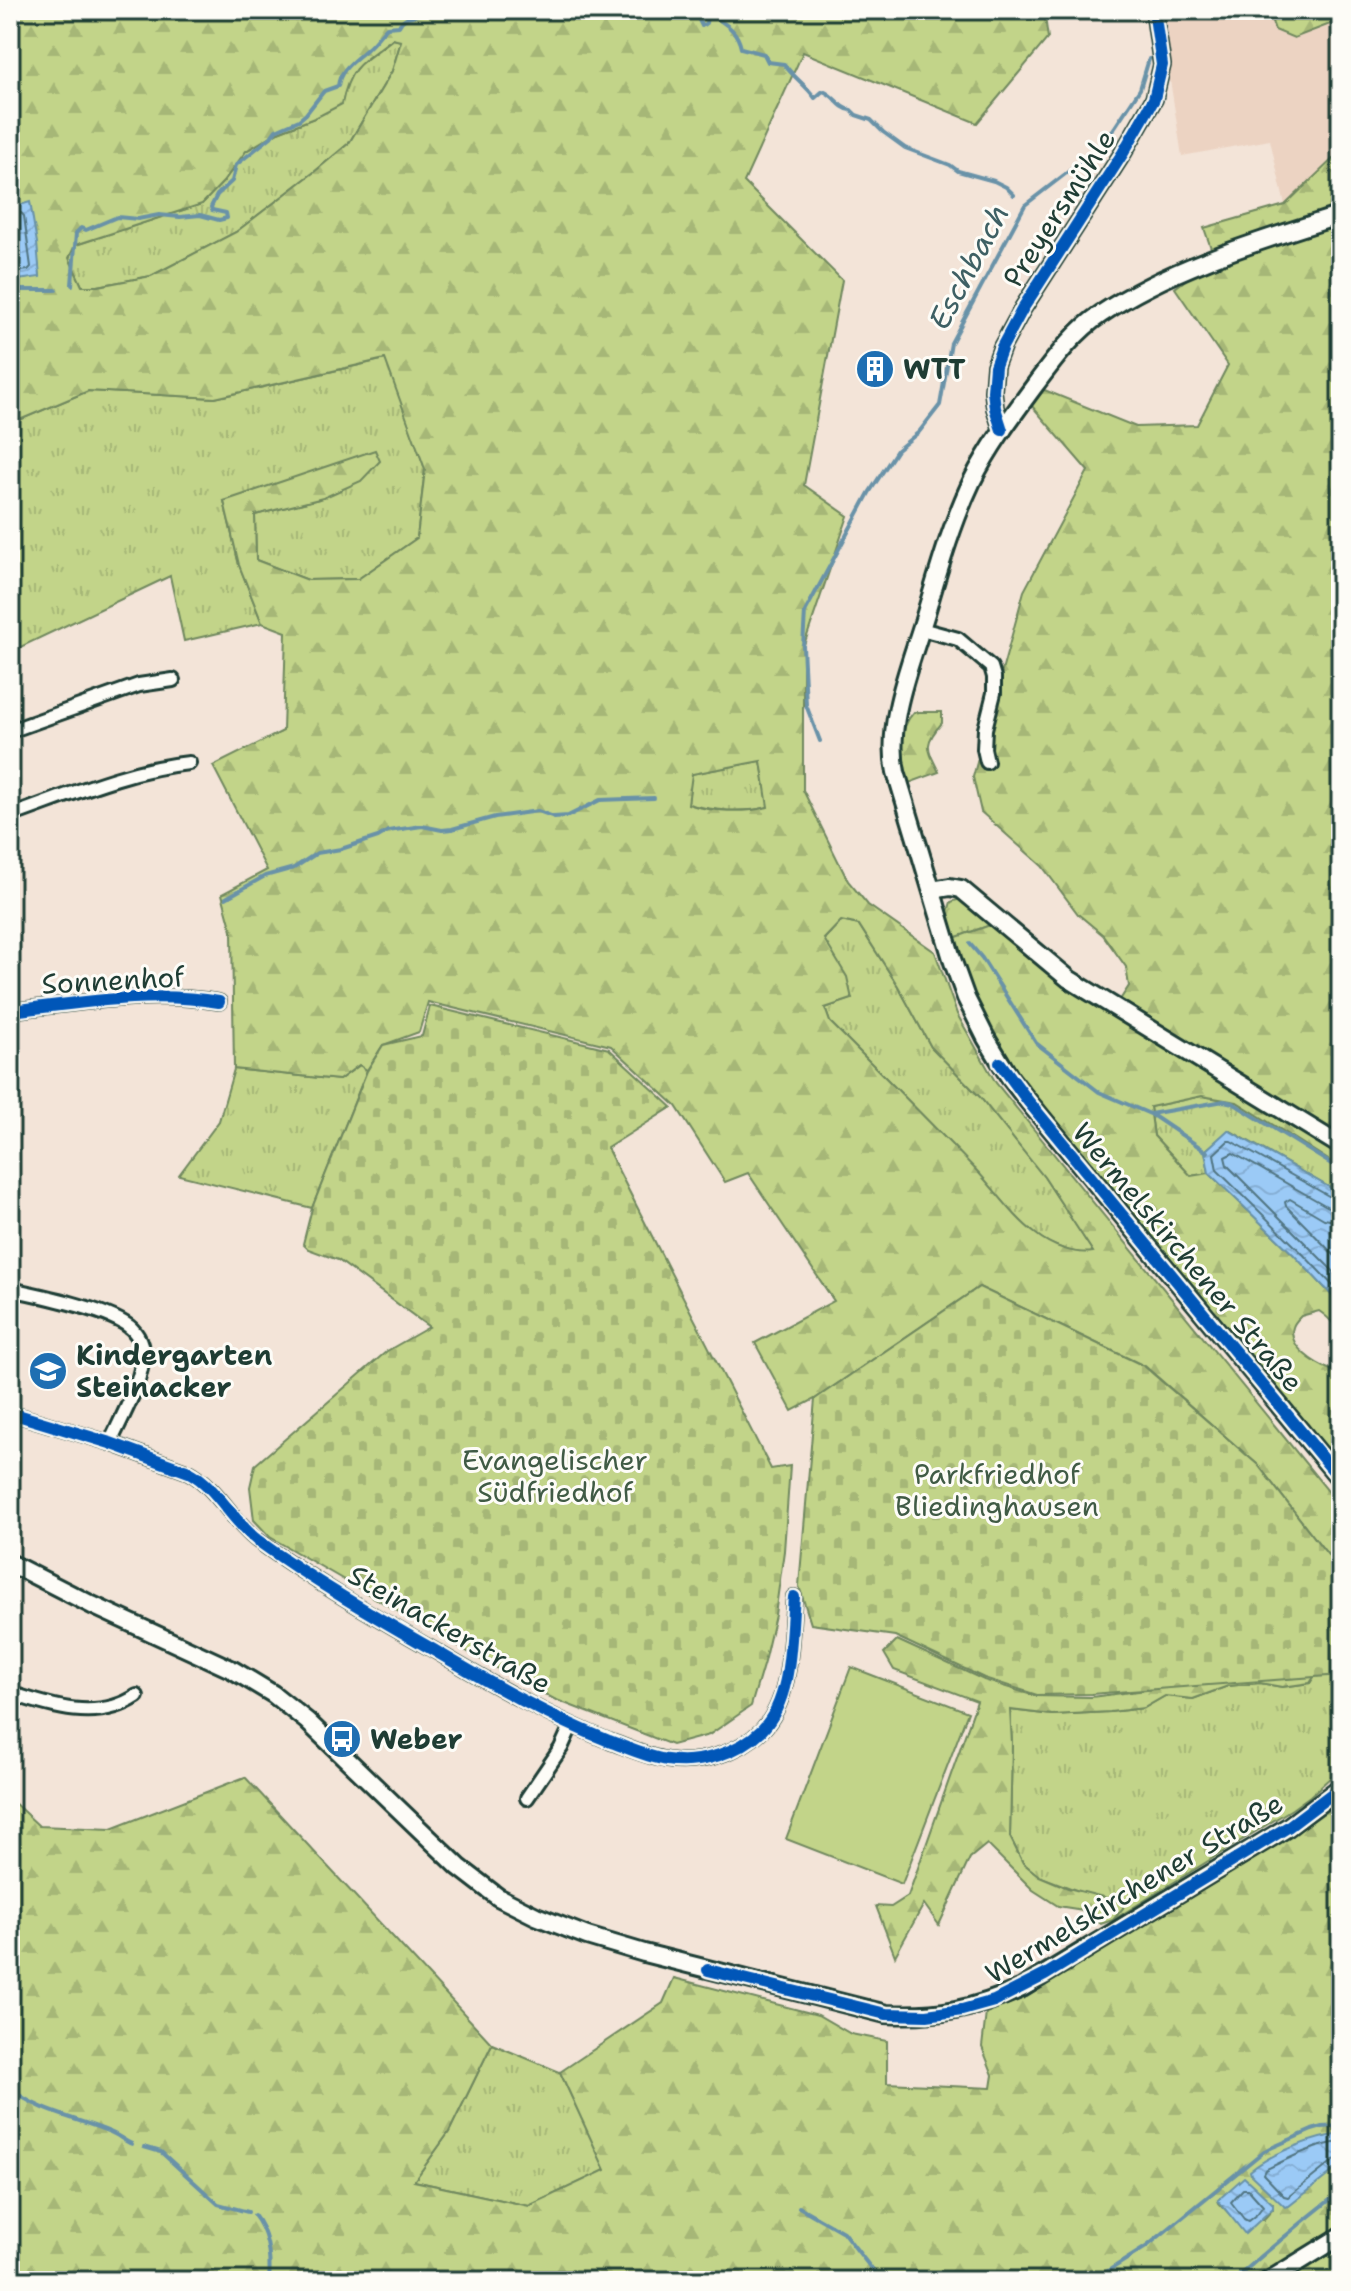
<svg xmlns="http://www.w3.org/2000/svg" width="1351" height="2291" viewBox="0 0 1351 2291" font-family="'Shantell Sans',sans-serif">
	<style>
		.built { fill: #ecd3c2 }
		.grass { fill: url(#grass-tufts); stroke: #70885e; stroke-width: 2 }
		.forest { fill: url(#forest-firs); stroke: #70885e; stroke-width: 2; fill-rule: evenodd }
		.cemetery { fill: url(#cemetery-stones); stroke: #70885e; stroke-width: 2 }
		.pitch { fill: #c2d489; stroke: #70885e; stroke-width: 2 }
		.water { fill: url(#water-waves); stroke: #6992a8; stroke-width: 2 }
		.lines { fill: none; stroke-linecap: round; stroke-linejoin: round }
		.shore { stroke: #517582; stroke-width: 2 }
		.stream { stroke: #6992a8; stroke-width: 4 }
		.minor-casing { stroke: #1f3d34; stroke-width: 18 }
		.tertiary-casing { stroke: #1f3d34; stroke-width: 20 }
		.secondary-casing { stroke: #1f3d34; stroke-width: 22 }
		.minor { stroke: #fdfcf7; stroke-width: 12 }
		.tertiary { stroke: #fdfcf7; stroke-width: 14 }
		.secondary { stroke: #fdfcf7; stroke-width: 16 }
		.cycleway-casing { stroke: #fdfcf7; stroke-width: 17 }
		.cycleway { stroke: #0057b8; stroke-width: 12 }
		.labels { text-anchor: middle; stroke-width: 6; stroke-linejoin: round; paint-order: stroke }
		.street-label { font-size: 28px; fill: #1f3d34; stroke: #fdfcf7 }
		.poi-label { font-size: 28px; font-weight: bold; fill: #1f3d34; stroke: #fdfcf7; text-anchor: start }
		.park-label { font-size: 28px; fill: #405b45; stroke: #fdfcf7 }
		.water-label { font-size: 30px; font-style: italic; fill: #3e6064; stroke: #fdfcf7 }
	</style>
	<defs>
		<pattern id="grass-tufts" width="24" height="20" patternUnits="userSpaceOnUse" patternTransform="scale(2)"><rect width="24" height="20" fill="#c2d489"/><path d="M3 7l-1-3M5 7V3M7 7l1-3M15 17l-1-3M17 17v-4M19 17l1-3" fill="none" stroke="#a6b777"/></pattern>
		<pattern id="forest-firs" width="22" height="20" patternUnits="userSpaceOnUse" patternTransform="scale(2)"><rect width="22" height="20" fill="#c2d489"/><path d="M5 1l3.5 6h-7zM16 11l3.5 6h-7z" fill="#a6b777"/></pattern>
		<pattern id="cemetery-stones" width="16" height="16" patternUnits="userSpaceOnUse" patternTransform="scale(2)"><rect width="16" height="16" fill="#c2d489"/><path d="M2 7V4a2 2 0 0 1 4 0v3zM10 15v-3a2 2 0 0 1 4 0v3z" fill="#a6b777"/></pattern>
		<pattern id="water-waves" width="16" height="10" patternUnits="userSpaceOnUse" patternTransform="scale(2)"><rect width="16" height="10" fill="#9bcaf6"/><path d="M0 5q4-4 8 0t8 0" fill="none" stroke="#85aed4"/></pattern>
	</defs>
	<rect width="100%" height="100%" fill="#f3e4d8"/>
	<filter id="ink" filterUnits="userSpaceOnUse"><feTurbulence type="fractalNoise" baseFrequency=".0125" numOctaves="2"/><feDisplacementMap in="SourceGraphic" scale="16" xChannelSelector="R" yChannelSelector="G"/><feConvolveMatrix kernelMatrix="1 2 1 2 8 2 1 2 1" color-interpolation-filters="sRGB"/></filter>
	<g filter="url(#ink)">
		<path class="built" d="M1159,10H1268L1275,30L1294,38L1330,24L1341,22V151L1285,205L1270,140L1182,156Z"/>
		<g class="grass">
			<path d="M393,39L401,41L392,71L349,143L313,173L236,232L151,276L98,286H82L69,258L76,245L202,204L223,182L246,151L278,132L317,117L359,65Z"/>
			<path d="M386,359L425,469L417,538L358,579L308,580L256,560L255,515L323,498L224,501L239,565L262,623L184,641L170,576L10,652V424L88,391L215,398Z"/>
			<path d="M761,761L769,807C745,813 711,811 688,804L691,774Z"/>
			<path d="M960,899L965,900L993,924L954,938L947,915L951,902Z"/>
			<path d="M841,921L859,925L898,986L931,1047L980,1097L1044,1177L1094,1253C1075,1255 1052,1246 1036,1235C1013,1217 997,1192 977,1172C929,1121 879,1071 830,1022L825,1008L851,999L824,939Z"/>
			<path d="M360,1065L367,1070L312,1208L179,1175L219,1121L234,1069L339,1080Z"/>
			<path d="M1202,1096L1237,1102L1329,1159L1341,1168V1194L1229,1130L1205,1151L1209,1173L1191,1176L1154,1136L1150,1107Z"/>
			<path d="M1341,1675V1768L1310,1796L1292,1809L1113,1920L1123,1908L1039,1876L1023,1863L1010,1837L1012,1743L1010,1710L1052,1715L1110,1712L1144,1708L1165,1696L1193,1699L1228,1686L1260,1683L1282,1687L1310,1683L1314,1676Z"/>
			<path d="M492,2044L560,2072L606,2170L529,2206L414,2181L449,2132Z"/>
		</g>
		<g class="forest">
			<path d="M23,10H1044L1048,38L977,123L803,52L744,182L842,280L804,485L848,516L803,648V790L848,881L868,905L935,952L957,1014L996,1083L1341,1507V1579L1338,1568L1258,1465L1145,1366L979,1287L815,1399L792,1411L755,1343L834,1301L748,1173L725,1182L676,1106L611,1046L428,1002L419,1032L383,1045L367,1070L359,1065L339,1080L234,1069L232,931L222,894L267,870L213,766L283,731L286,632L262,623L239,565L224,501L375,450L380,461L361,481L323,498L255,515L256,560L308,580L358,579L417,538L425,469L385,359L215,398L88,391L10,424V281L40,276L30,203L10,208V33ZM392,39L401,41L392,71L349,143L313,173L236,232L151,276L98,286H82L69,258L75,245L202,204L223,182L246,151L278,132L317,117L342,104C349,66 363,61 392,39ZM761,761L768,807C745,813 711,812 688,804L692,774ZM841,921L859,925L898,986L931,1047L980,1097L1044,1177L1093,1252C1074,1255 1051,1246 1036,1234C1013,1217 997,1192 977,1171C929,1121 879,1071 830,1022L825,1008L852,999L847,977L824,939Z"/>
			<path d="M1268,10H1341V22L1330,24L1294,38L1275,30Z"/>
			<path d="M1341,151V207L1249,236L1212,251L1204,228L1285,205Z"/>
			<path d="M1341,222V1142L1118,1003L1129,986L1126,967L1103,935L1078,914L1042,866L981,812L973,777L1024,591L1088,471L1031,405L1042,389L1136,427L1197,425L1228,365L1175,288L1200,269Z"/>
			<path d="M914,712H942V723C923,744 927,748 939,772L909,783C903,759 895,732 914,712Z"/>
			<path d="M993,924L1341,1155V1168L1237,1102L1202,1096L1150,1107L1154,1136L1191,1176L1209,1173L1294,1255L1341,1305V1466L1024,1082L985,1018L969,981L954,938ZM1319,1311C1344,1328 1344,1344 1331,1370C1316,1364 1287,1347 1293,1327C1294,1323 1298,1319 1301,1316Z"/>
			<path d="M897,1640L984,1680L1035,1696L1091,1697L1320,1668L1310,1683L1282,1687L1260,1683L1228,1686L1193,1699L1165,1696L1144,1708L1110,1712L1052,1715L1010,1710L1012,1743L1010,1837L1023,1863L1039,1876L1068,1888L1123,1902V1908L1113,1920L1101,1924L1083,1910L1058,1906L1033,1890L987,1844L970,1858L939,1925L924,1904L895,1956L876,1906L891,1907L908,1896L977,1701L894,1670L884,1653Z"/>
			<path d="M245,1777L492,2044L449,2132L414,2181L529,2206L605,2170L560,2072L663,2003L674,1978L818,2015L851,2034L887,2041V2083L991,2088L993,2075L982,2047L986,2013L1026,1997L1293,1835L1341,1801V2229L1257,2281H10V1799L39,1826L111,1829ZM1226,2194L1273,2203V2209L1263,2220H1235L1219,2203L1218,2200Z"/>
			<path d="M1341,2244V2281H1280Z"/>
		</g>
		<g class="cemetery">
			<path d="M430,1006L609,1049L672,1107L607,1148L771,1469L790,1466L784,1551L775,1615L764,1662L751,1706L709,1735L672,1745L554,1699L480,1659L270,1537L254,1520L250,1487L255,1465L387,1351L429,1327L338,1260L308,1249L303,1244L312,1208L367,1071L383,1045L422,1036Z"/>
			<path d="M979,1287L1144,1366L1258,1465L1338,1568L1341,1579V1675L1091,1694L1037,1695L984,1678L895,1636L811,1624L799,1586L815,1399Z"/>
		</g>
		<path class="pitch" d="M851,1667L968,1712L902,1884L786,1839Z"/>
		<g class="water">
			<path d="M30,202L37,243L40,277L10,281V208Z"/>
			<path d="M1228,1130L1341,1194V1305L1294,1255L1209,1173L1205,1151Z"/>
			<path d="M1341,2134V2165L1289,2206L1285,2207L1251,2175L1250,2171C1272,2153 1313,2137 1341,2134Z"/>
			<path d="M1244,2177L1273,2204V2208L1245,2234L1218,2200Z"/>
		</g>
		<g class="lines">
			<g class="shore">
				<path d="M10,215L21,213L24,216L31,267L28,270L10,273"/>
				<path d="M1341,1200L1334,1199L1231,1141H1228L1214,1154L1217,1170L1299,1250L1341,1294"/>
				<path d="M1341,1210L1330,1208L1233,1153L1225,1157L1227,1165L1341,1279"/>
				<path d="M1341,1222L1324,1219L1290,1199L1285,1202L1286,1206L1341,1262"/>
				<path d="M1341,2142C1314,2145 1289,2158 1265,2170L1263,2174L1284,2196L1288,2197L1333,2161L1341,2159"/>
				<path d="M1243,2189H1248L1263,2206L1257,2214L1248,2221L1244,2219L1231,2202Z"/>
			</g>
			<g class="stream">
				<path d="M694,10L702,26L706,23L707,15L709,13C724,24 737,28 741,48L764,54L768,62L784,64C793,77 806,85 815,98L823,91C836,96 838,108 851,110L856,115L871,120L883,132L905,148L950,165L958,171L994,181L1006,187L1014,195"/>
				<path d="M72,285L76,233L81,228L86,230L117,217L138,219L159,215L180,217L200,215L219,220L227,218L226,213L212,210L211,207L217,195L232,181L236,165L271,137L276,130L299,120L306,114L324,91L338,86C340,68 356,60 368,48C375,42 380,34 387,27L399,26C404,15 411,18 421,14L423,10"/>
				<path d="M10,290H56"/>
				<path d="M820,741L806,705L803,646L805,612L869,493L897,450L919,432L940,405L951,343L1025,205L1103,145L1140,89L1149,59"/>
				<path d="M226,898L265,876L294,868L317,853L341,849L378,837L388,831L422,826L442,830L452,829L495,817L538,811L554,817L568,816L600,800L654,798"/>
				<path d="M970,944L982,958L1036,1043L1099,1092L1150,1114L1224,1101L1233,1103L1341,1170"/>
				<path d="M1152,1115L1207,1152"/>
				<path d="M10,2088C38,2112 77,2118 110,2132C118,2135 124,2141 132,2144"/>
				<path d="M144,2147L161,2152L218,2204L248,2212"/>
				<path d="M799,2207L843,2232L881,2281"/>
				<path d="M254,2215C269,2234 271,2258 269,2281"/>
				<path d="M1092,2281L1146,2247L1264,2151L1312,2130L1322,2127L1341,2126"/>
				<path d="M1233,2281C1268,2250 1304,2220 1341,2191"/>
			</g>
			<g class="minor-casing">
				<g id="minor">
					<path d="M921,629L958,639L991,667L994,677V693L985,729L984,749L987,762"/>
					<path d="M10,731L139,685L173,680"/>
					<path d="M10,816C67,796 128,769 189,763"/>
					<path d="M10,1011C79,1003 151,990 219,1002"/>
					<path d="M10,1289C38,1295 113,1310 132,1329C141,1338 144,1351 142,1363C139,1387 120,1421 110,1443"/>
					<path d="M10,1416H21L110,1443L189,1472C217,1487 231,1520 257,1540C313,1581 376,1617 437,1652C493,1685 549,1717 609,1741C628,1748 647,1757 667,1760C699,1765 739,1753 762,1730C793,1698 790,1639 794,1597"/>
					<path d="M10,1693C51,1707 98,1722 137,1696"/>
					<path d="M527,1798L561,1748L571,1726"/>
				</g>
			</g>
			<g class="tertiary-casing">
				<path id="tertiary" d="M1002,430L995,408L993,391L995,366L1002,347L1023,308L1123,153L1154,99L1162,65L1154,10"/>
			</g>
			<g class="secondary-casing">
				<g id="secondary">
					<path d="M1341,215C1260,241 1173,266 1101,314C1074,332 1054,360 1035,385C1012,416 989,447 972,481C952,523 939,569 926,613C912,661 885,722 896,772L953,962L966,998L986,1038L1010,1078L1028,1101L1341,1480"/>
					<path d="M932,890L950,887L961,889L1069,979L1341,1146"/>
					<path d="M10,1563L92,1605L233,1670L273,1694L307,1721L459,1867L498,1897L536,1916L587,1936L644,1953L886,2014C937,2017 975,2009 1022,1988L1288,1827L1341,1787"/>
					<path d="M1268,2281L1341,2236"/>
				</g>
			</g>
			<use href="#minor" class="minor"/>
			<use href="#tertiary" class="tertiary"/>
			<use href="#secondary" class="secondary"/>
			<g class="cycleway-casing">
				<g id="cycleway">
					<path d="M1002,430L995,408L993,391L995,366L1002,347L1023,308L1123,153L1154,99L1162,65L1154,10"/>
					<path d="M10,1011C79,1003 151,990 219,1002"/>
					<path d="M1000,1063L1028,1101L1341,1480"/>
					<path d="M10,1416H21L110,1443L189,1472C217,1487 231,1520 257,1540C313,1581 376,1617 437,1652C493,1685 549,1717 609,1741C628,1748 647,1757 667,1760C699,1765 739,1753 762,1730C793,1698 790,1639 794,1597"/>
					<path d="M708,1970L886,2014L927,2015L962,2010L994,2001L1045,1975L1288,1827L1341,1787"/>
				</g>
			</g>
			<use href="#cycleway" class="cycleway"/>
		</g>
	</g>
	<defs>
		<g id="building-disc" transform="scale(2)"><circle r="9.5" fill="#1f6fb2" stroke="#fdfcf7"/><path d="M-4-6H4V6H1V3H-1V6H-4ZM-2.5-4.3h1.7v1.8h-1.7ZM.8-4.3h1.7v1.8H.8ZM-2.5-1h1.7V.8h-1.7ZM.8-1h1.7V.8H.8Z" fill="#fff"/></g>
		<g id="school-disc" transform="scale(2)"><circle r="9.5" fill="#1f6fb2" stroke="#fdfcf7"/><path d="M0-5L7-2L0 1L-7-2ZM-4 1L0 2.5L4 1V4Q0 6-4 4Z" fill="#fff"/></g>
		<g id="bus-disc" transform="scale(2)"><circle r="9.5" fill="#1f6fb2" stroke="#fdfcf7"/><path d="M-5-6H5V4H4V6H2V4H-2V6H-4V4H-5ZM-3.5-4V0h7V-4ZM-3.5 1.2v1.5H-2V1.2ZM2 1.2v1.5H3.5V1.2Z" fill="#fff"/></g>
	</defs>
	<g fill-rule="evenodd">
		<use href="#building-disc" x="875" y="369"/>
		<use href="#school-disc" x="48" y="1371"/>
		<use href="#bus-disc" x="342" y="1739"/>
	</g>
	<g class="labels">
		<g class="street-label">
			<text transform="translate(1059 208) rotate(-57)" y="10">Preyersmühle</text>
			<text transform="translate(113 980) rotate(-3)" y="10">Sonnenhof</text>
			<text transform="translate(1188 1257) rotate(50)" y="10">Wermelskirchener Straße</text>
			<text transform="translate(450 1629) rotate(30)" y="10">Steinackerstraße</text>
			<text transform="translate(1134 1888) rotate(-31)" y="10">Wermelskirchener Straße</text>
		</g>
		<g class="poi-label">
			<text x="903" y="379">WTT</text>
			<text x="76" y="1365">Kindergarten<tspan x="76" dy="32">Steinacker</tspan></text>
			<text x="370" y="1749">Weber</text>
		</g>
		<g class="park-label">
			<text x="555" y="1470">Evangelischer<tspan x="555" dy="32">Südfriedhof</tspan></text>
			<text x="997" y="1484">Parkfriedhof<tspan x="997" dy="32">Bliedinghausen</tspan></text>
		</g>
		<g class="water-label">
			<text transform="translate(969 267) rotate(-62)" y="10">Eschbach</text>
		</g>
	</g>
	<rect width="1351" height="2291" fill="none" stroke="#fdfcf7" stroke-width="40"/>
	<rect x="20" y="20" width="1311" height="2251" fill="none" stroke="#1f3d34" stroke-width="3" filter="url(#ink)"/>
</svg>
